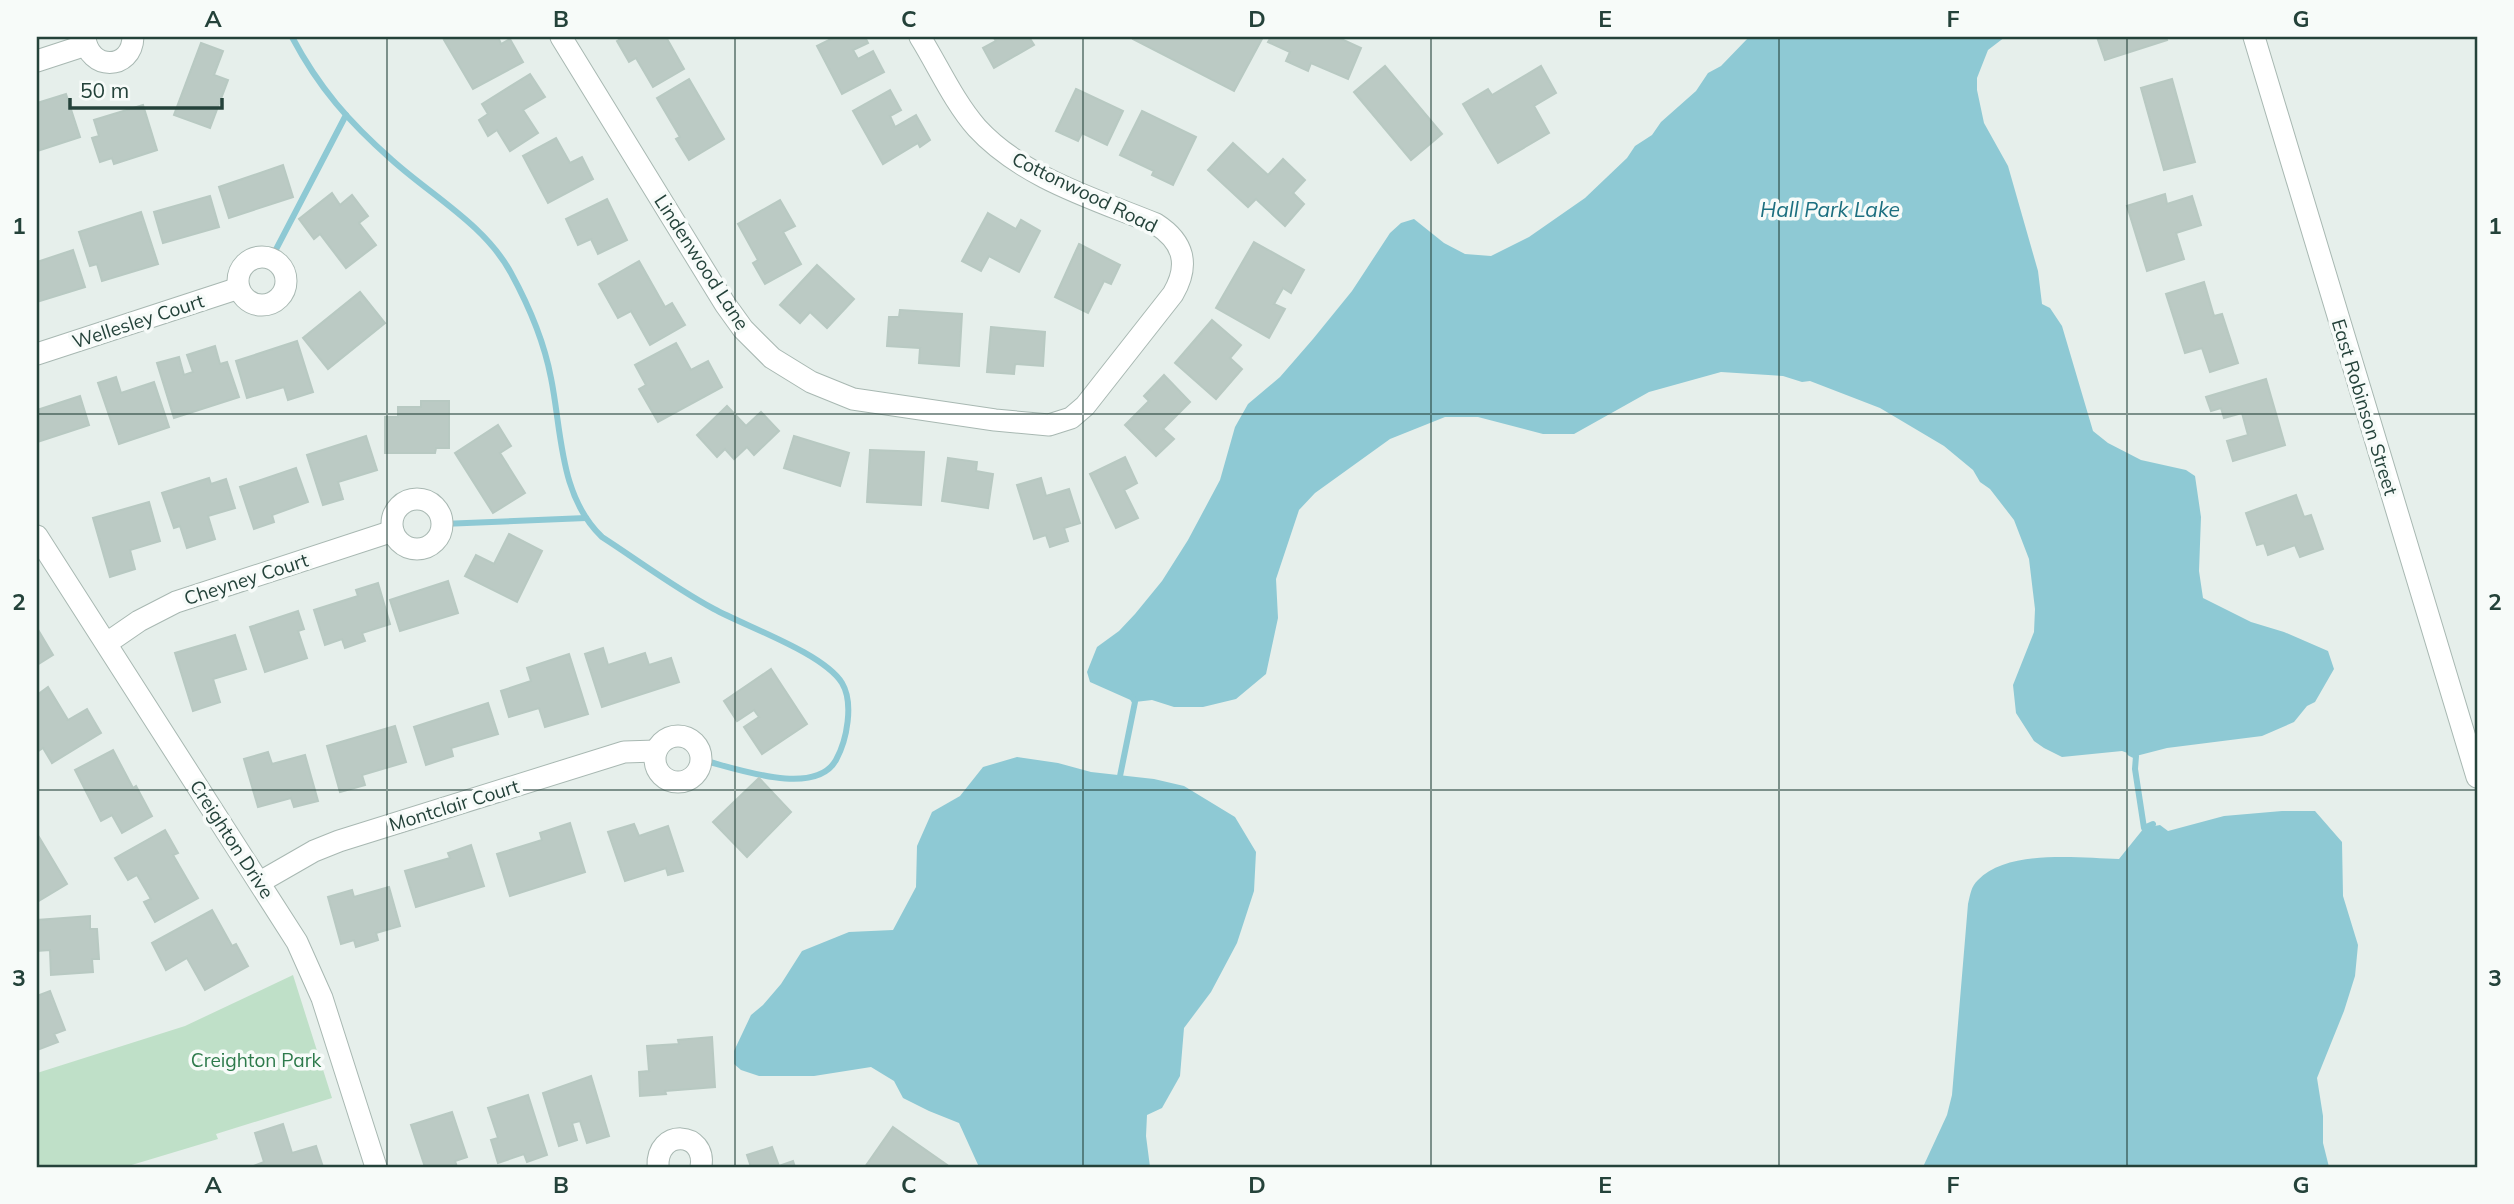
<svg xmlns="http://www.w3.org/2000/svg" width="2514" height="1204" viewBox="0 0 2514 1204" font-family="Mulish,sans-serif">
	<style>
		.green { fill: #bfe0c8 }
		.water { fill: #8ec9d4 }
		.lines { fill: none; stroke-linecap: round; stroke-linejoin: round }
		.stream { stroke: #8ec9d4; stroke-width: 6 }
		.building { fill: #bbcac4; stroke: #b8c9c2; stroke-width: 2 }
		.minor-casing { stroke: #a8b8b2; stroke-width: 23 }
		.minor { stroke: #fff; stroke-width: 21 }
		.grid { fill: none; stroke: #24423a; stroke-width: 2; stroke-opacity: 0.55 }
		.labels { text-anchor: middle; stroke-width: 7; stroke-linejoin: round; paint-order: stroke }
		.street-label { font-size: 19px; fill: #24423a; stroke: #f7fbf9 }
		.park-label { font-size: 19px; fill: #2d7a4b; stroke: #f7fbf9 }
		.water-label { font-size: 21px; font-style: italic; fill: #1c6f80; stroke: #f7fbf9 }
		.neatline { fill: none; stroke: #24423a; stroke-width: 2.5 }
		.grid-label { font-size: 23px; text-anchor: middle; font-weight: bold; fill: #24423a }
	</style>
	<rect width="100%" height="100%" fill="#e6efeb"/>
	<path class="green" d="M293,975L332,1098L216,1134L218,1139L125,1167H37V1073L185,1026Z"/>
	<g class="water">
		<path d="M1749,37H2005L1988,50L1977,78V90L1984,123L2008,166L2038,271L2042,304L2050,308L2062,326L2093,431L2108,443L2141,460L2186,470L2195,476L2201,517L2199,571L2203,598L2251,622L2284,632L2328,651L2334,669L2315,702L2307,706L2294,722L2262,736L2167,748L2136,756L2122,751L2062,757L2044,748L2034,741L2016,713L2013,685L2034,632L2035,609L2029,559L2014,520L1990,489L1980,482L1973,470L1944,446L1880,408L1810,381L1802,382L1783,376L1721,372L1649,392L1574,434H1543L1478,417H1445L1390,439L1315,493L1299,510L1276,579L1278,618L1266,674L1236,699L1203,707H1174L1152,700L1135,702L1090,682L1087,672L1097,647L1119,631L1135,614L1162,581L1188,540L1220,480L1235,427L1248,404L1280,377L1313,339L1352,291L1390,233L1401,223L1414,219L1444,243L1465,254L1491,256L1529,237L1585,198L1627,158L1635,146L1652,135L1661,122L1696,91L1708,73L1721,66Z"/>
		<path d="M1017,757L1058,763L1091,772L1154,779L1184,786L1235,817L1256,852L1254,891L1237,943L1211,992L1184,1028L1180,1076L1162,1108L1147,1115L1146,1136L1150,1167H979L959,1123L929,1111L903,1098L894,1081L871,1067L814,1076H759L741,1070L734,1064V1051L751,1015L763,1005L781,984L802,951L849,932L893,930L916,887L917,846L932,812L960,796L983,767Z"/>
		<path d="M2282,811H2315L2342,842L2343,896L2358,945L2355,976L2344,1011L2317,1078L2323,1116V1143L2329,1167H1923L1947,1115L1952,1095L1968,904C1970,896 1971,886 1978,880C2008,849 2079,858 2119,859L2144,828L2160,825L2168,831L2224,816Z"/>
	</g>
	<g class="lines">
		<g class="stream">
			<path d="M292,37C319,88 349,122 392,160C432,196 485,225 511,273C529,306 544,341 551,378C562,432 559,496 602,537C639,561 675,588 714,609C747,627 823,653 842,683C854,703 847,740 836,760C815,798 735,768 702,760"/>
			<path d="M271,259L346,115"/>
			<path d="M442,524L586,518"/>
			<path d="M2130,753L2136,756L2135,769L2144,828L2153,824"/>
			<path d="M1119,781L1135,702L1132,697"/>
		</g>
	</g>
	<g class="building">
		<path d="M450,37H498L501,44L510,39L523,62L473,89L444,40Z"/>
		<path d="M624,37H666L684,69L653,87L636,58L629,62L617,41Z"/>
		<path d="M835,37H865L868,43L853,50L858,59L873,51L884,72L842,94L817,46Z"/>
		<path d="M993,37H1029L1034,45L994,68L983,48L996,41Z"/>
		<path d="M1134,37H1263L1234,91L1133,39Z"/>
		<path d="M1271,37H1337L1361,48L1348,79L1311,63L1308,71L1286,61L1290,52L1268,42Z"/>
		<path d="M2097,37H2166L2167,40L2105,60Z"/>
		<path d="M201,43L223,51L214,75L228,80L210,128L174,115Z"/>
		<path d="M1385,66L1442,134L1411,160L1354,92Z"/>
		<path d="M1541,66L1556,93L1534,106L1549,133L1498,163L1463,104L1488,89L1492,95Z"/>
		<path d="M530,74L545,97L523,110L538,133L510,151L497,130L488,136L479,120L488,114L482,104Z"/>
		<path d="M689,79L724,139L689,160L676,139L680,137L657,98Z"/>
		<path d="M2172,79L2195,162L2164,170L2141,88Z"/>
		<path d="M1076,89L1123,111L1107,145L1082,133L1078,141L1056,131Z"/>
		<path d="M890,90L901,110L890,116L895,127L916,115L930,140L920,147L918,143L883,164L853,111Z"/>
		<path d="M66,94L80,137L37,151V103Z"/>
		<path d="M143,105L157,150L114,164L112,158L100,162L92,138L99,136L94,120Z"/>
		<path d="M1142,111L1196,137L1173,185L1152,175L1154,171L1120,155Z"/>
		<path d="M556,138L570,163L582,157L593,179L548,203L523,156Z"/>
		<path d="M1233,143L1268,175L1283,159L1305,180L1293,193L1304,204L1285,226L1256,199L1248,207L1208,170Z"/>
		<path d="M283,165L293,197L229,218L219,187Z"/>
		<path d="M332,193L340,205L352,195L368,216L359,223L376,245L346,268L320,234L314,239L299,219Z"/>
		<path d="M2165,194L2167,204L2192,196L2201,225L2176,233L2184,259L2147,271L2127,206Z"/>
		<path d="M210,196L219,227L163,243L154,212Z"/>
		<path d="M607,199L627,240L598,254L591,239L578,245L566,219Z"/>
		<path d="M780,200L795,226L783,232L801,264L765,284L753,263L758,260L738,224Z"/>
		<path d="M141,212L158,264L102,281L97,264L90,266L79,232Z"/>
		<path d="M988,213L1016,229L1021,220L1040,231L1019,272L989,256L981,271L962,261Z"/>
		<path d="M1254,242L1304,270L1291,293L1283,288L1274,304L1285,309L1269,338L1216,308Z"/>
		<path d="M1079,244L1120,265L1111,284L1104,281L1088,313L1055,297Z"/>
		<path d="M73,250L85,287L37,302V262Z"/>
		<path d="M639,261L665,307L672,303L685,325L650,345L631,311L618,318L599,284Z"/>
		<path d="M817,265L854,299L827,328L810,312L800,323L780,305Z"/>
		<path d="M2204,282L2214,316L2222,314L2238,363L2210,372L2202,348L2185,353L2166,294Z"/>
		<path d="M360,292L385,323L328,369L303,338Z"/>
		<path d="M900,310L962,314L959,366L919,363L920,348L887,346L889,317H899Z"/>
		<path d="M1212,320L1241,345L1230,358L1242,369L1216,399L1175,363Z"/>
		<path d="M991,327L1045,332L1043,366L1015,364L1014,374L987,372Z"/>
		<path d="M297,341L313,392L288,400L284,387L247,398L236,361Z"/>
		<path d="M676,343L691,370L708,361L722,387L658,422L639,389L646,385L635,365Z"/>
		<path d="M215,346L220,364L227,362L239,397L174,418L157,363L179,357L184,375L193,372L187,355Z"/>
		<path d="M1164,375L1190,402L1163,429L1174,439L1156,456L1125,425L1149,401L1144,396Z"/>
		<path d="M116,377L121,393L154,382L169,427L119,444L98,383Z"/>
		<path d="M2266,379L2285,445L2233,461L2227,441L2248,435L2242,413L2224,418L2221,408L2211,411L2206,397Z"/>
		<path d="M80,396L89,425L37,442V410Z"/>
		<path d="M421,401H449V448H436L435,453H385V417H398V407H421Z"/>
		<path d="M727,406L746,426L761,412L779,431L754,455L747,447L734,459L725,449L717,457L697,435Z"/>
		<path d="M498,425L511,446L500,453L525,493L493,513L455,453Z"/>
		<path d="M366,436L377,470L338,482L343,499L323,505L307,455Z"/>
		<path d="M794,436L849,453L840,486L784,468Z"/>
		<path d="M870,450L924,452L921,505L867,502Z"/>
		<path d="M1125,457L1137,483L1124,490L1138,518L1116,528L1090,474Z"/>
		<path d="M948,458L977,462L976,471L993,474L988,508L942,501Z"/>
		<path d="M296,468L308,502L272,515L274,522L254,529L240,487Z"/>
		<path d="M209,478L211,484L226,479L235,508L208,516L215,539L187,548L180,526L174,528L162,493Z"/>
		<path d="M1041,478L1046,496L1069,489L1080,523L1064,528L1068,541L1050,547L1046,535L1034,539L1017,485Z"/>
		<path d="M2296,495L2304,517L2311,515L2323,549L2300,557L2295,545L2268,555L2264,543L2257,545L2246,513Z"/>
		<path d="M149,502L160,541L130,550L135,569L110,577L93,518Z"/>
		<path d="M509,534L542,551L517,602L465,576L476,555L494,564Z"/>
		<path d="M448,581L458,613L400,631L390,600Z"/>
		<path d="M378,583L390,624L362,633L365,641L345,648L342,639L325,645L314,610L358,596L356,590Z"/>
		<path d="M298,611L304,629L298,631L307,658L265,672L250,627Z"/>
		<path d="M37,628L53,655L37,665Z"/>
		<path d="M235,635L246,669L213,679L220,702L193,711L175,653Z"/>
		<path d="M603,648L608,665L645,653L649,665L671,658L679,682L602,707L585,654Z"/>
		<path d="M569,654L588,714L545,727L539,708L509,717L501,691L531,681L527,668Z"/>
		<path d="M771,669L807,724L762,754L744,727L759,717L754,710L737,721L724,701Z"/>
		<path d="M48,687L68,720L87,709L101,733L52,763L43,748L37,752V695Z"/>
		<path d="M488,703L498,734L451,748L453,756L426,765L414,727Z"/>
		<path d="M395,726L406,762L362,775L365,785L340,792L327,746Z"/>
		<path d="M113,750L133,788L136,786L152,816L122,833L112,815L101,821L75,770Z"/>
		<path d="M268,752L272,764L305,755L318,801L294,807L291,798L258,807L244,759Z"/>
		<path d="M759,778L791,812L747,857L713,822Z"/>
		<path d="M570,823L585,872L510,896L497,854L542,840L540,833Z"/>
		<path d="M634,824L639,836L668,826L683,871L668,875L666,868L625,881L608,832Z"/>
		<path d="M165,830L178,853L173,855L198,898L155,922L144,902L151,899L137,875L128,880L115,858Z"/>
		<path d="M39,837L67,884L37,902V839Z"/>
		<path d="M471,845L484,886L416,907L405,871L450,858L448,853Z"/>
		<path d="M389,887L400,926L376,933L378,940L356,947L354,940L341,944L328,897L352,890L354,897Z"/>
		<path d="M212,910L232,946L236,944L248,966L205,990L187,958L166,970L152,943Z"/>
		<path d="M90,916V929H97L99,959H92L93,972L51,975L50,950L37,951V920Z"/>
		<path d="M50,991L65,1030L54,1034L58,1042L37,1050V996Z"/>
		<path d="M712,1037L715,1087L665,1091L666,1094L640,1096L639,1072L649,1071L647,1046L679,1044L678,1040Z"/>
		<path d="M591,1076L609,1136L587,1143L580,1121L572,1123L577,1140L559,1146L543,1093Z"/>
		<path d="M528,1095L547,1155L527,1162L524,1154L498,1163L491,1140L498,1138L488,1108Z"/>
		<path d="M452,1112L467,1157L455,1161L457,1167H425L411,1125Z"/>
		<path d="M283,1124L292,1153L316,1146L323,1167H251L264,1162L255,1133Z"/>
		<path d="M893,1127L947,1165L945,1167H865Z"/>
		<path d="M772,1147L779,1166L793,1161L795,1167H751L747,1155Z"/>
	</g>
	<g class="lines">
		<g class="minor-casing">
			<g id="minor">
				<path d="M85,37C88,71 132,71 133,37"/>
				<path d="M561,37L725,304L743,329L772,358L811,382L853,399L995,420L1049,425L1071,418L1085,406L1173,294C1190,265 1184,242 1156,224C1095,199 1023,178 977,128C954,102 938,66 920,37"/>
				<path d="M2254,37L2477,777"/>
				<path d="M37,61L86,45"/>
				<circle cx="262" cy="281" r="24"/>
				<path d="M37,354L239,288"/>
				<circle cx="417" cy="524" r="25"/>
				<path d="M37,536L297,942L322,998L376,1167"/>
				<path d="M107,643L139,621L176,602L393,531"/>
				<circle cx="678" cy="759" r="23"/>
				<path d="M260,882L314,851L339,841L624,752L656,751"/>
				<path d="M658,1167C656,1128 707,1131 701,1167"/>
			</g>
		</g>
		<use href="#minor" class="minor"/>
	</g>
	<path class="grid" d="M387,37V1167M735,37V1167M1083,37V1167M1431,37V1167M1779,37V1167M2127,37V1167M37,414H2477M37,790H2477"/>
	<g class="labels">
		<g class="street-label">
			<text transform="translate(1085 192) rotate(26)" y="7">Cottonwood Road</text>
			<text transform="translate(702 262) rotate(57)" y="7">Lindenwood Lane</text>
			<text transform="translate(138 321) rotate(-18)" y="7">Wellesley Court</text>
			<text transform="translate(2365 407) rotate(73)" y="7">East Robinson Street</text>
			<text transform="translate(246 579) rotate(-18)" y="7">Cheyney Court</text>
			<text transform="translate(454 805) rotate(-17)" y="7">Montclair Court</text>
			<text transform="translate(232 839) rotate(57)" y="7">Creighton Drive</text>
		</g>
		<g class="park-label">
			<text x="256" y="1067">Creighton Park</text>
		</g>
		<g class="water-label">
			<text x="1830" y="217">Hall Park Lake</text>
		</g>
	</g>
	<rect width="2514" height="1204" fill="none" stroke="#f7fbf9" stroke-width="77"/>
	<path d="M70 98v10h152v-10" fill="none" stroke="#24423a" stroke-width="3.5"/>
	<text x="80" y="98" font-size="21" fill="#24423a" stroke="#f7fbf9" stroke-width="5" paint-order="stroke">50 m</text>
	<rect x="38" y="38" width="2438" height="1128" class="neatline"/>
	<g class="grid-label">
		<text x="213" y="27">A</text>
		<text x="561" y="27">B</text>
		<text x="909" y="27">C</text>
		<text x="1257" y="27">D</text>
		<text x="1605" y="27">E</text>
		<text x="1953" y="27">F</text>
		<text x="2301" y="27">G</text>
		<text x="19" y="234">1</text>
		<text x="2495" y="234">1</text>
		<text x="19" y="610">2</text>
		<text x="2495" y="610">2</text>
		<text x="19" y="986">3</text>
		<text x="2495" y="986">3</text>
		<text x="213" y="1193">A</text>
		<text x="561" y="1193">B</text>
		<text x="909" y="1193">C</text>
		<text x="1257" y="1193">D</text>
		<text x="1605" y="1193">E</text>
		<text x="1953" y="1193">F</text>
		<text x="2301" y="1193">G</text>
	</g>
</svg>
